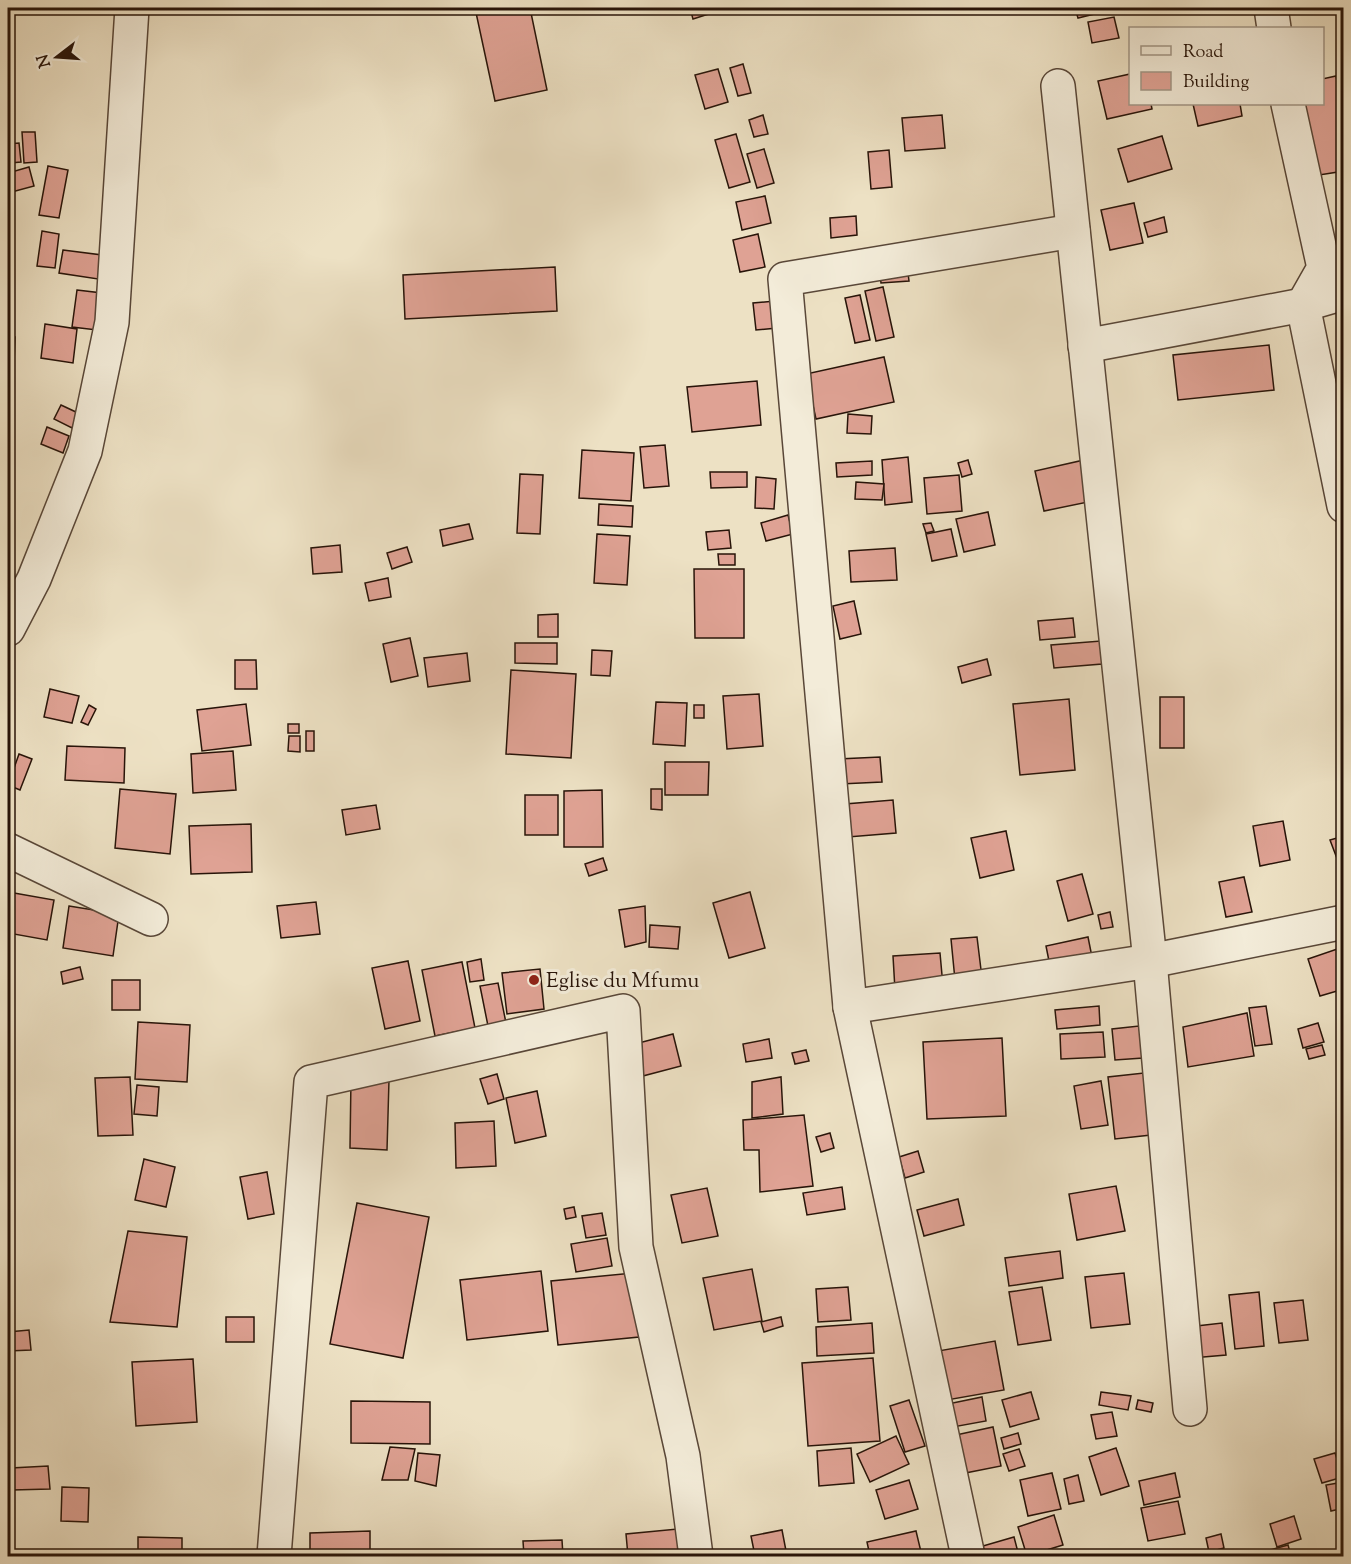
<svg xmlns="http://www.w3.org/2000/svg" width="1351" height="1564" viewBox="0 0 1351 1564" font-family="'Sorts Mill Goudy',serif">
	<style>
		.building { fill: #dfa294; stroke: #281409; stroke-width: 1.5 }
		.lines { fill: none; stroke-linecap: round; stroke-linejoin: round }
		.minor-casing { stroke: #594738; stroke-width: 36 }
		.minor { stroke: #f3ecd9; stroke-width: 33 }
		.poi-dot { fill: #8f2418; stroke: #f3ecd9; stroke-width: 2 }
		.labels { text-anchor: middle; stroke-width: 6; stroke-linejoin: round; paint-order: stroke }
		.poi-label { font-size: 21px; fill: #281409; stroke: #f3ecd9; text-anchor: start }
	</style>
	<rect width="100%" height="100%" fill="#ede1c4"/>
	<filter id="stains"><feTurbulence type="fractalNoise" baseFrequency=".00333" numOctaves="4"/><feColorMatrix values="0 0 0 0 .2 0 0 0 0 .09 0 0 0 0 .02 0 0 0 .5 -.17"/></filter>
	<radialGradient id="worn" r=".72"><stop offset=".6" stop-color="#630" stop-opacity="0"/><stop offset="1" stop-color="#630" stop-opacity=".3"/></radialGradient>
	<g class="building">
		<path d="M475,8H530L547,90L495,101Z"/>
		<path d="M690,8H714L715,12L693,19Z"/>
		<path d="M1075,8H1106L1107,11L1078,18Z"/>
		<path d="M1114,17L1119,38L1092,43L1088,22Z"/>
		<path d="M743,64L751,93L738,96L730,68Z"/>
		<path d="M718,69L728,102L705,109L695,75Z"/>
		<path d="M1130,74V104H1151L1152,109L1107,119L1098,81Z"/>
		<path d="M1336,76L1344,113V171L1313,176L1300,104H1322V79Z"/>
		<path d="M1193,104H1240L1242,116L1198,126Z"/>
		<path d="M10,107L13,141H8V108Z"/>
		<path d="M763,115L768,134L754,137L749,120Z"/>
		<path d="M942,115L945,148L905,151L902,118Z"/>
		<path d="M22,132H35L37,162L24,163Z"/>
		<path d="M736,134L750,182L729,188L715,140Z"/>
		<path d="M1162,136L1172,169L1128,182L1118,149Z"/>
		<path d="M19,143L21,162L10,163L8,144Z"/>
		<path d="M764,149L774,183L757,188L747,154Z"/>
		<path d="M889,150L892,187L871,189L868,152Z"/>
		<path d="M48,166L68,170L59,218L39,215Z"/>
		<path d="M29,167L34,186L8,193V173Z"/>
		<path d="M765,196L771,223L742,230L736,202Z"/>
		<path d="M1134,203L1143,243L1110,250L1101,210Z"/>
		<path d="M856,216L857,235L831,238L830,218Z"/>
		<path d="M1164,217L1167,232L1148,237L1144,223Z"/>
		<path d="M42,231L59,234L55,268L37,266Z"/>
		<path d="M758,234L765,267L740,272L733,240Z"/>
		<path d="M63,250L102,255L98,279L59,273Z"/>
		<path d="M907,265L909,281L881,283L879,267Z"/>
		<path d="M555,267L557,311L405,319L403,275Z"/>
		<path d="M883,287L894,337L876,341L865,291Z"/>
		<path d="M77,290L102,293L97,330L72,327Z"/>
		<path d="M860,295L870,340L855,343L845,298Z"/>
		<path d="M775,301L777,328L756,330L753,303Z"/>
		<path d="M45,324L77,329L73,363L41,358Z"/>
		<path d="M8,337H15L13,388H8Z"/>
		<path d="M1269,345L1274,390L1178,400L1173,355Z"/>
		<path d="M884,357L894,402L816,419L806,374Z"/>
		<path d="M757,381L761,425L692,432L687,387Z"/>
		<path d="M61,405L78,413L72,428L54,419Z"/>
		<path d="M848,414L872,416L871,434L847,433Z"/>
		<path d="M47,427L69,436L63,453L41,444Z"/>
		<path d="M665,445L669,486L644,488L640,447Z"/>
		<path d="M582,450L634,453L631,501L579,498Z"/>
		<path d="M908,457L912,502L885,505L882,460Z"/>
		<path d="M968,460L972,474L962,477L958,463Z"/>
		<path d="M1084,460L1093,501L1044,511L1035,471Z"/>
		<path d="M872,461V475L837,477L836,463Z"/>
		<path d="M710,472H747V487L711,488Z"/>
		<path d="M520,474L543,475L540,534L517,533Z"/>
		<path d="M959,475L962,511L927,514L924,478Z"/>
		<path d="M756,477L776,479L774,509L755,508Z"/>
		<path d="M856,482L884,484L882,500L855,499Z"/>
		<path d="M599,504L633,506L632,527L598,525Z"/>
		<path d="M988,512L995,545L964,552L956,519Z"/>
		<path d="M788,515L793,534L766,541L761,523Z"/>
		<path d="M931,523L934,531L926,533L923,524Z"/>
		<path d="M469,524L473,539L443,546L440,530Z"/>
		<path d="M951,529L957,556L932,561L926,534Z"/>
		<path d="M729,530L731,548L708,550L706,532Z"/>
		<path d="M597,534L630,536L627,585L594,583Z"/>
		<path d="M340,545L342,572L313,574L311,548Z"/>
		<path d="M407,547L412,562L392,569L387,553Z"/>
		<path d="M895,548L897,580L851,582L849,551Z"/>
		<path d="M718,554H735V565H719Z"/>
		<path d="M694,569H744V638H695Z"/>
		<path d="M388,578L391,597L369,601L365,583Z"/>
		<path d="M854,601L861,634L840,639L833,606Z"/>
		<path d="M558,614V637H538V615Z"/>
		<path d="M1073,618L1075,637L1040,640L1038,621Z"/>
		<path d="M410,638L418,676L391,682L383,644Z"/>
		<path d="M1101,641L1102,664L1054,668L1051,645Z"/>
		<path d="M515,643H557V664L515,663Z"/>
		<path d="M592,650L612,651L610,676L591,675Z"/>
		<path d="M467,653L470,681L428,687L424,658Z"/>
		<path d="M987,659L991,675L962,683L958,667Z"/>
		<path d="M235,660H256L257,689H235Z"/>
		<path d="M511,670L576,674L571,758L506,754Z"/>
		<path d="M50,689L79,696L72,723L44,717Z"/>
		<path d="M759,694L763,746L727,749L723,696Z"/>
		<rect x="1160" y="697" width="24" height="51"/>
		<path d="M1069,699L1075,770L1020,775L1013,704Z"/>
		<path d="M656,702L687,703L685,746L653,744Z"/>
		<path d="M246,704L251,745L202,751L197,710Z"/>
		<path d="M89,705L96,709L88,725L81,722Z"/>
		<rect x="694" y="705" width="10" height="13"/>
		<rect x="288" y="724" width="11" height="9"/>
		<rect x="306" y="731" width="8" height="20"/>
		<path d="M289,736H300V752L288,751Z"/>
		<path d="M67,746L125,748L124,783L65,780Z"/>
		<path d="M8,749L13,751L8,769Z"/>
		<path d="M233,751L236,790L193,793L191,754Z"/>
		<path d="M19,754L32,759L20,790L8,785Z"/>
		<path d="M880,757L882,782L840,784L838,759Z"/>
		<path d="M665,762H709L708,795H665Z"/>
		<path d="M120,789L176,794L170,854L115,848Z"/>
		<path d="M651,789H662V810L651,809Z"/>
		<path d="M602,790L603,847H564V791Z"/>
		<rect x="525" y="795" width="33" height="40"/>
		<path d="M893,800L896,833L848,837L845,804Z"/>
		<path d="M376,805L380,829L346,835L342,810Z"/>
		<path d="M1283,821L1290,860L1260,866L1253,826Z"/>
		<path d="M251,824L252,872L191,874L189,826Z"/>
		<path d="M1006,831L1014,870L980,878L971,838Z"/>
		<path d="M1344,836V877L1330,840Z"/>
		<path d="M603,858L607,870L589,876L585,864Z"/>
		<path d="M1082,874L1093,914L1068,921L1057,881Z"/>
		<path d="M1244,877L1252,912L1226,917L1219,882Z"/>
		<path d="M750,892L765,948L729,958L713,903Z"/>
		<path d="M14,893L54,900L47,940L8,933Z"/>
		<path d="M316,902L320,934L281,938L277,906Z"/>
		<path d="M69,906L119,914L113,956L63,948Z"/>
		<path d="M645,906L646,942L625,947L619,910Z"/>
		<path d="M1110,912L1113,927L1101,929L1098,915Z"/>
		<path d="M650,925L680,927L678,949L649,947Z"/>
		<path d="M977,937L982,978L955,980L951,939Z"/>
		<path d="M1088,937L1092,957L1050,966L1046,946Z"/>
		<path d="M1343,947L1344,989L1320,996L1308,959Z"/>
		<path d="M940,953L943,986L895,990L893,956Z"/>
		<path d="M481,959L484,980L470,982L467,962Z"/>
		<path d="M408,961L420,1021L385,1029L372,968Z"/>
		<path d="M462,962L475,1028L435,1036L422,970Z"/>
		<path d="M80,967L83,979L63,984L61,972Z"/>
		<path d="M540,969L544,1009L507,1014L502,973Z"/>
		<path d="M8,976L13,977L12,992H8Z"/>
		<rect x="112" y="980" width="28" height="30"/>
		<path d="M498,983L508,1033L490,1036L480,986Z"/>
		<path d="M1099,1006L1100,1025L1057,1029L1055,1010Z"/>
		<path d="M1266,1006L1272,1044L1255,1046L1249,1008Z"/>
		<path d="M1247,1013L1254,1056L1188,1067L1183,1027Z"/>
		<path d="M138,1022L190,1025L187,1082L135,1079Z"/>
		<path d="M1318,1023L1324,1042L1303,1048L1298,1029Z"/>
		<path d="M1139,1026L1143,1058L1115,1060L1112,1029Z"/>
		<path d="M1103,1032L1105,1057L1061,1059L1060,1034Z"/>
		<path d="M673,1034L681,1066L639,1077L631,1045Z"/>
		<path d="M1002,1038L1006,1116L927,1119L923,1042Z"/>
		<path d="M769,1039L772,1058L746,1062L743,1044Z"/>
		<path d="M1322,1045L1325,1055L1309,1059L1306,1049Z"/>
		<path d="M806,1050L809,1061L795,1064L792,1053Z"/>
		<path d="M1153,1072L1160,1134L1115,1139L1108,1077Z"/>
		<path d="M497,1074L504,1099L488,1104L480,1079Z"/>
		<path d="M130,1077L133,1135L98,1136L95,1078Z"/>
		<path d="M781,1077L783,1114L752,1118V1082Z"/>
		<path d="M351,1078L389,1080L387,1150L350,1148Z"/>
		<path d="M1101,1081L1108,1125L1081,1129L1074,1086Z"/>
		<path d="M137,1085L159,1087L157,1116L134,1114Z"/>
		<path d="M537,1091L546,1136L515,1143L506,1098Z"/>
		<path d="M8,1108L14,1139L8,1140Z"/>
		<path d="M804,1115L813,1186L760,1192L759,1150H744L743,1120Z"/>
		<path d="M494,1121L496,1166L456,1168L455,1123Z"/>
		<path d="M830,1133L834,1148L821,1152L816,1137Z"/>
		<path d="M918,1151L924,1172L905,1178L899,1157Z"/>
		<path d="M144,1159L175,1167L166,1207L135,1200Z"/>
		<path d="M267,1172L274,1214L248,1219L240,1177Z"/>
		<path d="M1116,1186L1125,1231L1077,1240L1069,1194Z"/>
		<path d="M842,1187L845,1209L807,1215L803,1193Z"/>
		<path d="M707,1188L718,1236L682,1243L671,1195Z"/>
		<path d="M958,1199L964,1225L924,1236L917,1210Z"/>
		<path d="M357,1203L429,1217L403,1358L330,1344Z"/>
		<path d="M574,1207L576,1217L566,1219L564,1209Z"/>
		<path d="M8,1210L13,1236L8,1237Z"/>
		<path d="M602,1213L606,1235L586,1238L582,1216Z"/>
		<path d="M128,1231L187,1237L177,1327L110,1322Z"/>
		<path d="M607,1238L612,1266L576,1272L571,1244Z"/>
		<path d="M1060,1251L1063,1278L1009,1286L1005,1258Z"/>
		<path d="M752,1269L762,1321L714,1330L703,1278Z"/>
		<path d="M541,1271L548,1331L467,1340L460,1280Z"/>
		<path d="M633,1273L639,1337L558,1345L551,1281Z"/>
		<path d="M1124,1273L1130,1324L1091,1328L1085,1277Z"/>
		<path d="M848,1287L851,1320L818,1322L816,1289Z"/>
		<path d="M1042,1287L1051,1340L1018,1345L1009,1292Z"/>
		<path d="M1259,1292L1264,1346L1235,1349L1229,1295Z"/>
		<path d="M1303,1300L1308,1340L1279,1343L1274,1303Z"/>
		<rect x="226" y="1317" width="28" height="25"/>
		<path d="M781,1317L783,1326L764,1332L761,1322Z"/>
		<path d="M872,1323L874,1353L817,1356L816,1327Z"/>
		<path d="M1222,1323L1226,1355L1192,1358L1188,1327Z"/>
		<path d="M29,1330L31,1350L8,1351V1332Z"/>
		<path d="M995,1341L1004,1390L947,1400L938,1351Z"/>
		<path d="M873,1358L880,1441L808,1446L802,1363Z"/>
		<path d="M193,1359L197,1422L136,1426L132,1362Z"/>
		<path d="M1031,1392L1039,1419L1010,1427L1002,1400Z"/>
		<path d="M1101,1392L1131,1396L1128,1410L1099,1405Z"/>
		<path d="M982,1397L986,1421L942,1429L938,1406Z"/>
		<path d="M909,1400L925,1446L905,1452L890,1406Z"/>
		<path d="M1138,1400L1153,1403L1151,1412L1136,1409Z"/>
		<path d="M351,1401L430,1402V1444L351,1443Z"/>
		<path d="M8,1404L12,1435H8Z"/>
		<path d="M1112,1412L1117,1436L1096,1439L1091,1415Z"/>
		<path d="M993,1427L1001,1466L950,1476L942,1438Z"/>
		<path d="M1018,1433L1021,1444L1004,1449L1001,1438Z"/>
		<path d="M896,1436L909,1464L870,1482L857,1454Z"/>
		<path d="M390,1447L415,1449L408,1480H382Z"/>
		<path d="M851,1448L854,1483L819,1486L817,1451Z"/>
		<path d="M1116,1448L1129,1486L1101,1495L1089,1457Z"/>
		<path d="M1019,1449L1025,1466L1009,1471L1003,1454Z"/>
		<path d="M418,1453L440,1455L436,1486L415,1481Z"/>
		<path d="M1335,1453L1343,1477L1322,1483L1314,1459Z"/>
		<path d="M48,1466L50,1489L12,1490L11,1468Z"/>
		<path d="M1052,1473L1061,1509L1028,1516L1020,1480Z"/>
		<path d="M1175,1473L1180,1497L1144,1505L1139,1481Z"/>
		<path d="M1078,1475L1084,1501L1069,1504L1064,1479Z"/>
		<path d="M909,1480L918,1509L885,1519L876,1490Z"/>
		<path d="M1344,1482V1508L1331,1511L1326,1485Z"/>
		<path d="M62,1487L89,1488L88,1522L61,1521Z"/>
		<path d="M1178,1501L1185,1534L1148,1541L1141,1508Z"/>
		<path d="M1054,1515L1063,1545L1027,1556L1018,1527Z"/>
		<path d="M1294,1516L1301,1539L1277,1547L1270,1524Z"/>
		<path d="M688,1528L690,1556H628L626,1534Z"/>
		<path d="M782,1530L787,1556H755L751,1536Z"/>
		<path d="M370,1531V1556H310V1533Z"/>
		<path d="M916,1531L922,1556H870L867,1542Z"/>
		<path d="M1221,1534L1224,1548L1209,1552L1206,1538Z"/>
		<path d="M138,1537L182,1538V1556H138Z"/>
		<path d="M1014,1537L1019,1556H978L976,1548Z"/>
		<path d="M562,1540L563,1556H524L523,1541Z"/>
		<path d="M1288,1545L1291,1556H1256L1255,1554Z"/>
	</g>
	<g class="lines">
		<g class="minor-casing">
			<g id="minor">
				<path d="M1271,8L1274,28"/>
				<path d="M1058,86L1150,961L1190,1409"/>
				<path d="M1288,104L1324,268L1303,305L1344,506"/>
				<path d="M1085,346L1303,305L1344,293"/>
				<path d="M8,629L34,579L85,451L112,322L132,8"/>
				<path d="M8,850L151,919"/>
				<path d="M850,1007L1150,961L1344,922"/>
				<path d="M274,1556L311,1082L623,1011L636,1247L683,1456L696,1556"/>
				<path d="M968,1556L850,1007L785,279L1073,231"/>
			</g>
		</g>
		<use href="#minor" class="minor"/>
	</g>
	<circle class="poi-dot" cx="534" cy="980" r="6"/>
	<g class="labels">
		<g class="poi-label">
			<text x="546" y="987">Eglise du Mfumu</text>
		</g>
	</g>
	<rect width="1351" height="1564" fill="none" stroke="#ede1c4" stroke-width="30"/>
	<rect x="9" y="9" width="1333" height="1546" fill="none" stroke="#281409" stroke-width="3"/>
	<rect x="15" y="15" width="1321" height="1534" fill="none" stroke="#281409" stroke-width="1.5"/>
	<rect x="1129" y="27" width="195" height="78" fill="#f3ecd9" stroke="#a29686" stroke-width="1.5"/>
	<rect x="1141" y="46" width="30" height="9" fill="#f3ecd9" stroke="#a29686" stroke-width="1.5"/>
	<text x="1183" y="57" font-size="18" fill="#281409">Road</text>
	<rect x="1141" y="72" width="30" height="18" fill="#dfa294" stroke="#a29686" stroke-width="1.5"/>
	<text x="1183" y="87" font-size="18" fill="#281409">Building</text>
	<g transform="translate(57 57) rotate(253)" stroke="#f3ecd9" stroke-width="4.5" paint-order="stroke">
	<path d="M0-4.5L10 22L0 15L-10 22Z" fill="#281409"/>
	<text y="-9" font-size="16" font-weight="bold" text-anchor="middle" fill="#281409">N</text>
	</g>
	<rect width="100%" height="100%" filter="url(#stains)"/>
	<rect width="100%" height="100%" fill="url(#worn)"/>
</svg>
